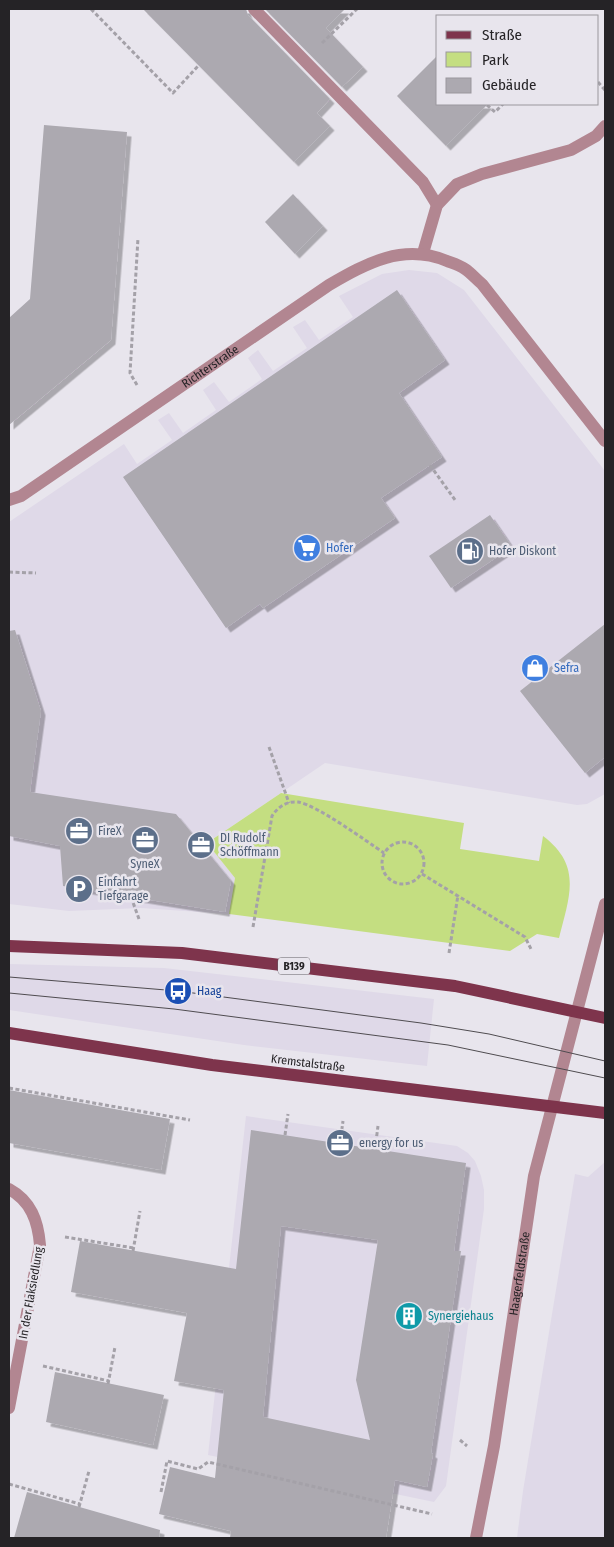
<svg xmlns="http://www.w3.org/2000/svg" width="614" height="1547" viewBox="0 0 614 1547" font-family="'Fira Sans Condensed',sans-serif">
	<style>
		.built { fill: #dfd9e8 }
		.green { fill: #c4de81 }
		.building { fill: #aca9b0; fill-rule: evenodd; filter: url(#shadow) }
		.lines { fill: none; stroke-linecap: round; stroke-linejoin: round }
		.path { stroke: #a4a1a8; stroke-width: 3; stroke-dasharray: 4 2.5; stroke-linecap: butt }
		.lane { stroke: #b28691; stroke-width: 12 }
		.street { stroke: #b28691; stroke-width: 12 }
		.primary { stroke: #7e344c; stroke-width: 12 }
		.tram { stroke: #4f4c50; stroke-width: 1 }
		.labels { text-anchor: middle; stroke-width: 5; stroke-linejoin: round; paint-order: stroke }
		.shield { fill: #e8e5ed; stroke: #605d62; stroke-width: 1 }
		.shield-label { font-size: 11px; font-weight: bold; fill: #252326 }
		.street-label { font-size: 12px; fill: #252326; stroke: #e8e5ed }
		.shop-label { font-size: 12px; fill: #366cbe; stroke: #e8e5ed; text-anchor: start }
		.service-label { font-size: 12px; fill: #4e5e75; stroke: #e8e5ed; text-anchor: start }
		.transit-label { font-size: 12px; fill: #164399; stroke: #e8e5ed; text-anchor: start }
		.culture-label { font-size: 12px; fill: #0d838f; stroke: #e8e5ed; text-anchor: start }
	</style>
	<defs>
		<filter id="shadow"><feDropShadow dx="4.5" dy="4.5" stdDeviation="0" flood-color="#0004"/></filter>
	</defs>
	<rect width="100%" height="100%" fill="#e8e5ed"/>
	<g class="built">
		<path d="M409,270L437,273L464,290L605,471V794L587,804L577,805L325,763L207,843L235,878L229,914L141,908L69,911L9,904V522L124,444L137,464L172,440L158,420L169,413L183,433L216,410L203,390L214,382L229,402L262,379L248,358L258,350L273,371L307,348L293,327L305,320L319,340L353,317L339,296L382,274Z"/>
		<path d="M9,964L164,968L434,999L427,1066L244,1045L9,1010Z"/>
		<path d="M246,1116L457,1146L468,1153L475,1161L481,1176L484,1190V1209L446,1486L434,1502L208,1455Z"/>
		<path d="M605,1162V1538H517L523,1491L575,1174L588,1177Z"/>
	</g>
	<path class="green" d="M281,793L464,823L460,849L539,861L543,836C583,866 569,897 559,938L537,934L510,951L229,914L235,878L207,843Z"/>
	<g class="building">
		<path d="M143,9H246L248,15L330,99L317,113L330,126L294,162Z"/>
		<path d="M265,9H345L326,28L363,67L342,87Z"/>
		<path d="M438,55V104H488L446,146L397,96Z"/>
		<path d="M44,125L127,132L111,340L9,425V318L30,299Z"/>
		<path d="M293,194L323,226L295,254L265,222Z"/>
		<path d="M397,290L445,360L399,393L442,457L381,498L395,518L263,608L260,604L226,628L123,477Z"/>
		<path d="M490,515L512,547L451,588L429,556Z"/>
		<path d="M605,624V757L585,773L520,691Z"/>
		<path d="M15,630L41,711L30,792L176,814L231,881L225,912L63,886L60,846L9,836V631Z"/>
		<path d="M9,1090L170,1119L161,1170L9,1143Z"/>
		<path d="M251,1130L466,1163L454,1251H461L431,1453L433,1454L427,1487L395,1480L386,1538H230L231,1531L159,1514L170,1467L215,1478L224,1390L174,1381L187,1313L71,1292L80,1241L236,1269ZM281,1226L378,1240L356,1380L370,1440L263,1417Z"/>
		<path d="M55,1372L164,1395L153,1445L46,1422Z"/>
		<path d="M27,1492L160,1530L159,1538H14Z"/>
	</g>
	<g class="lines">
		<g class="path">
			<path d="M91,9L173,93L199,65"/>
			<path d="M322,43L357,9"/>
			<path d="M598,82L605,90"/>
			<path d="M487,105L495,112L503,104"/>
			<path d="M137,385L130,373L138,238"/>
			<path d="M430,465L455,500"/>
			<path d="M9,572L36,573"/>
			<path d="M269,747L289,803"/>
			<circle cx="403" cy="863" r="21"/>
			<path d="M422,874L525,937L532,951"/>
			<path d="M131,897L139,919"/>
			<path d="M253,927L272,816C278,807 286,801 298,802C317,805 366,841 384,853"/>
			<path d="M449,953L458,895"/>
			<path d="M9,1088L190,1120"/>
			<path d="M285,1135L288,1114"/>
			<path d="M340,1143L343,1121"/>
			<path d="M375,1149L378,1126"/>
			<path d="M65,1237L134,1248"/>
			<path d="M133,1251L140,1211"/>
			<path d="M43,1366L109,1381"/>
			<path d="M108,1384L115,1347"/>
			<path d="M460,1440L467,1446"/>
			<path d="M9,1484L80,1504"/>
			<path d="M161,1492L167,1461L198,1469L208,1462L432,1514"/>
			<path d="M79,1507L89,1471"/>
		</g>
		<g class="lane">
			<path d="M254,9L423,182L437,205"/>
			<path d="M423,253L437,205L457,184L482,174L571,150L596,136L605,126"/>
		</g>
		<g class="street">
			<path id="s1" d="M9,500L21,496L329,285C367,263 403,243 447,261C452,263 459,265 465,269C471,273 476,279 482,284L605,441"/>
			<path d="M9,1189C31,1201 38,1221 40,1245L9,1408"/>
			<path id="s2" d="M476,1538L494,1446L534,1176L605,904"/>
		</g>
		<g class="primary">
			<path d="M9,946L182,953L455,986L605,1018"/>
			<path d="M9,1033L212,1065L605,1113"/>
		</g>
		<g class="tram">
			<path d="M9,977L178,991L421,1023L489,1034L605,1061"/>
			<path d="M9,993L174,1009L448,1045L605,1078"/>
		</g>
	</g>
	<defs>
		<g id="supermarket-disc" transform="scale(1.4375)"><circle r="9.5" fill="#3f7fe0" stroke="#e8e5ed"/><path d="M-6-5.5h2.5l.6 2H6L4.5 2H-2.5L-4.4-4H-6ZM-1.5 3.2a1.3 1.3 0 1 0 .1 0ZM3 3.2a1.3 1.3 0 1 0 .1 0Z" fill="#fff"/></g>
		<g id="fuel-disc" transform="scale(1.4375)"><circle r="9.5" fill="#5c6f8a" stroke="#e8e5ed"/><path d="M-5.5-6h7V0h2V4h1.3V-2.5L3-4.5l.8-.8L6-3V5H2.5V1h-1V6h-7ZM-4.2-4.7v3.2H.2V-4.7Z" fill="#fff"/></g>
		<g id="shop-disc" transform="scale(1.4375)"><circle r="9.5" fill="#3f7fe0" stroke="#e8e5ed"/><path d="M-5-2.5h2.3a2.7 3.5 0 0 1 5.4 0H5L5.5 6h-11ZM-1.5-2.5h3a1.5 2.3 0 0 0-3 0Z" fill="#fff"/></g>
		<g id="office-disc" transform="scale(1.4375)"><circle r="9.5" fill="#5c6f8a" stroke="#e8e5ed"/><path d="M-6-3h4V-5.5h4V-3h4V5H-6ZM-1-4.5V-3h2v-1.5ZM-6 0V1H6V0Z" fill="#fff"/></g>
		<g id="parking-disc" transform="scale(1.4375)"><circle r="9.5" fill="#5c6f8a" stroke="#e8e5ed"/><path d="M-3.5-5.5H1a3.5 3.5 0 0 1 0 7H-1V5.5H-3.5ZM-1-3.4V-.6H.8a1.4 1.4 0 0 0 0-2.8Z" fill="#fff"/></g>
		<g id="bus-disc" transform="scale(1.4375)"><circle r="9.5" fill="#1a4fb4" stroke="#e8e5ed"/><path d="M-5-6H5V4H4V6H2V4H-2V6H-4V4H-5ZM-3.5-4V0h7V-4ZM-3.5 1.2v1.5H-2V1.2ZM2 1.2v1.5H3.5V1.2Z" fill="#fff"/></g>
		<g id="building-disc" transform="scale(1.4375)"><circle r="9.5" fill="#0f9aa8" stroke="#e8e5ed"/><path d="M-4-6H4V6H1V3H-1V6H-4ZM-2.5-4.3h1.7v1.8h-1.7ZM.8-4.3h1.7v1.8H.8ZM-2.5-1h1.7V.8h-1.7ZM.8-1h1.7V.8H.8Z" fill="#fff"/></g>
	</defs>
	<g fill-rule="evenodd">
		<use href="#supermarket-disc" x="307" y="548"/>
		<use href="#fuel-disc" x="470" y="551"/>
		<use href="#shop-disc" x="535" y="668"/>
		<use href="#office-disc" x="79" y="831"/>
		<use href="#office-disc" x="145" y="840"/>
		<use href="#office-disc" x="201" y="845"/>
		<use href="#parking-disc" x="79" y="889"/>
		<use href="#bus-disc" x="178" y="991"/>
		<use href="#office-disc" x="340" y="1143"/>
		<use href="#building-disc" x="409" y="1316"/>
	</g>
	<g class="labels">
		<rect class="shield" x="278" y="957.5" width="32" height="17" rx="4"/>
		<g class="shield-label">
			<text x="294" y="970">B139</text>
		</g>
		<g class="street-label">
			<text dy="4" stroke="none"><textPath href="#s1" startOffset="242">Richterstraße</textPath></text>
			<text transform="translate(308 1063) rotate(7)" y="4">Kremstalstraße</text>
			<text dy="4" stroke="none"><textPath href="#s2" startOffset="268">Haagerfeldstraße</textPath></text>
			<text transform="translate(31 1293) rotate(-80)" y="4">In der Flaksiedlung</text>
		</g>
		<g class="shop-label">
			<text x="326" y="552">Hofer</text>
			<text x="554" y="672">Sefra</text>
		</g>
		<g class="service-label">
			<text x="489" y="555">Hofer Diskont</text>
			<text x="98" y="835">FireX</text>
			<text x="220" y="842">DI Rudolf<tspan x="220" dy="14">Schöffmann</tspan></text>
			<text x="145" y="868" text-anchor="middle">SyneX</text>
			<text x="98" y="886">Einfahrt<tspan x="98" dy="14">Tiefgarage</tspan></text>
			<text x="359" y="1147">energy for us</text>
		</g>
		<g class="transit-label">
			<text x="197" y="995">Haag</text>
		</g>
		<g class="culture-label">
			<text x="428" y="1320">Synergiehaus</text>
		</g>
	</g>
	<rect width="614" height="1547" fill="none" stroke="#252326" stroke-width="20"/>
	<rect x="436" y="15" width="162" height="90" fill="#e8e5ed" stroke="#9a979d"/>
	<rect x="446" y="31" width="25" height="8" fill="#7e344c" stroke="#9a979d"/>
	<text x="482" y="40" font-size="15" fill="#252326">Straße</text>
	<rect x="446" y="52" width="25" height="15" fill="#c4de81" stroke="#9a979d"/>
	<text x="482" y="65" font-size="15" fill="#252326">Park</text>
	<rect x="446" y="78" width="25" height="15" fill="#aca9b0" stroke="#9a979d"/>
	<text x="482" y="90" font-size="15" fill="#252326">Gebäude</text>
</svg>
